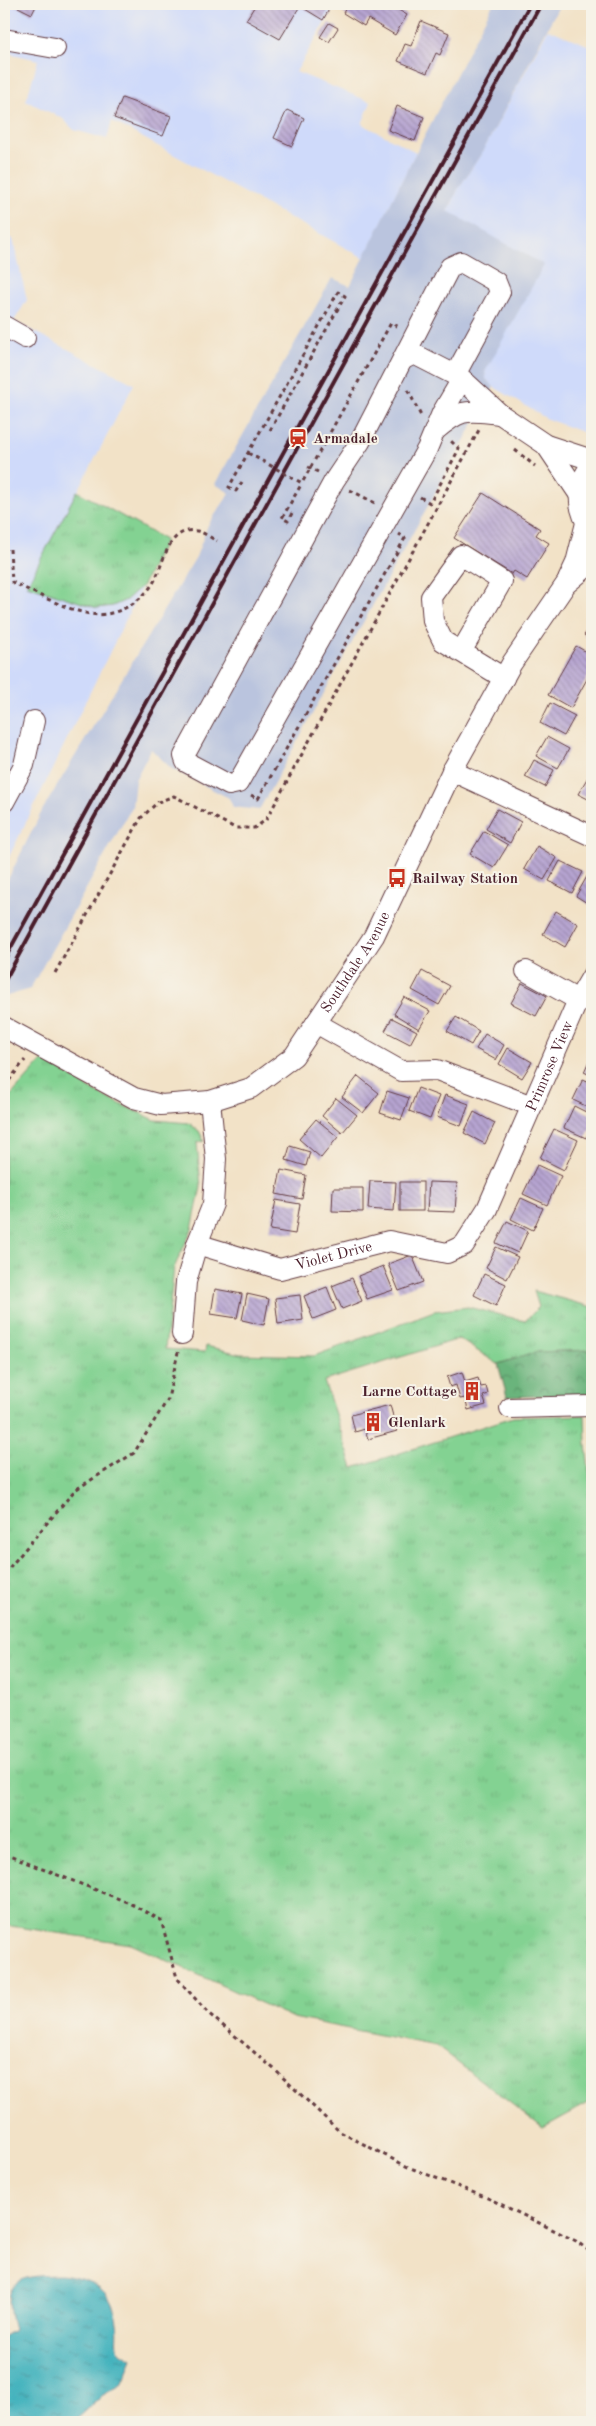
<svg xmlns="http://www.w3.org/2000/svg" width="596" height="2426" viewBox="0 0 596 2426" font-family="'Old Standard TT',serif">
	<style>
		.built { fill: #cfdafa }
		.railway { fill: #bac4de }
		.grass { fill: url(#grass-tufts); stroke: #66785e }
		.forest { fill: url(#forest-crowns); stroke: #5a6a54 }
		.water { fill: url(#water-ripples); stroke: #466874 }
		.building { fill: url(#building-back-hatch) }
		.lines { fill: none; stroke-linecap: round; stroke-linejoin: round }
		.minor-casing { stroke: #633c42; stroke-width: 22 }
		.path { stroke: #633c42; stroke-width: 3; stroke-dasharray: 4 4; stroke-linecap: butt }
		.minor { stroke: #fff; stroke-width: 20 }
		.rail { stroke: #4a1f2b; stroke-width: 4 }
		.path-bridge { stroke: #633c42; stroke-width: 3; stroke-dasharray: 4 4; stroke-linecap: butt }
		.labels { text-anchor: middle; stroke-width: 4; stroke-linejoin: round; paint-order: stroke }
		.poi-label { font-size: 15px; font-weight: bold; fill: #4a1f2b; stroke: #f7f3e8; text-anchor: start }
		.street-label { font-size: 15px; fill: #4a1f2b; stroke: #f7f3e8 }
	</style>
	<defs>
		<pattern id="grass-tufts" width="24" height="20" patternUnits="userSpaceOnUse" patternTransform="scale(1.25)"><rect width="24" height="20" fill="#83d292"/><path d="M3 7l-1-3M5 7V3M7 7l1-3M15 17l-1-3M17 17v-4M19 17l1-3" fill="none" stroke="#73b47e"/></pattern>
		<pattern id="forest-crowns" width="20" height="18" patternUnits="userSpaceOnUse" patternTransform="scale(1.25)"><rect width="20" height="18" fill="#6ab47c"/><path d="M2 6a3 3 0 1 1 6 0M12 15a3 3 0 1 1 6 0" fill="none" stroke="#599266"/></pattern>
		<pattern id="water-ripples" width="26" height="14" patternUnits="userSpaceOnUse" patternTransform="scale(1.25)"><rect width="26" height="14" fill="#43b2bd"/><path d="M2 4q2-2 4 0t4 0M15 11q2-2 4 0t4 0" fill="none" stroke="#3a909a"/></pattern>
		<pattern id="building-back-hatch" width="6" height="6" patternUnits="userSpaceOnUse" patternTransform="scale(1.25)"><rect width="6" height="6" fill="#b6a4d1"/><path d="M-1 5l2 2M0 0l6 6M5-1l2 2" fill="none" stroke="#9685aa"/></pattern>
	</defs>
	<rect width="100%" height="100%" fill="#f7f3e8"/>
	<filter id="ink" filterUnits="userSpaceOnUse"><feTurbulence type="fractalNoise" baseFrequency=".02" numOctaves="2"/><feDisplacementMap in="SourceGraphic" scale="10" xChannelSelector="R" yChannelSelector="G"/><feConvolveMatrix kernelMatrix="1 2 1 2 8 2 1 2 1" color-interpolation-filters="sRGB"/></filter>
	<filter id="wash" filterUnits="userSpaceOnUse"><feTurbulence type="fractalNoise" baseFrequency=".0096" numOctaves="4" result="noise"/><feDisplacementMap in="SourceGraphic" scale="20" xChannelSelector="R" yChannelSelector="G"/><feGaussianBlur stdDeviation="1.12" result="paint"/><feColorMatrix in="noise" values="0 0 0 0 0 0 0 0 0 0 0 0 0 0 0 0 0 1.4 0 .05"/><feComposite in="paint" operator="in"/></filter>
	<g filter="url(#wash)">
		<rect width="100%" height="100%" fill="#f2e2c7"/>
		<g class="built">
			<path d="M4,4H336L296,72L371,102L362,124L416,152L364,258L112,121L107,139L74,130L62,118L26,101L38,60L4,52Z"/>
			<path d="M548,29L592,47V432H582L547,419L494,387L486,379L485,372L488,365L448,212L458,189L483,151Z"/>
			<path d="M4,234L13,239L27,300L14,321L134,384L78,491L165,540L4,867V777L6,773L4,772Z"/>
		</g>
		<path class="railway" d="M493,4H560L483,151L458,189L448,211L544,265L485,372L486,379L494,387L259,810L233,807L229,798L172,769L151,749L135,780L132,807L30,989L4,997V887L43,809L196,557L208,525L230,493L215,484L332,278L350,286L416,152Z"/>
		<g class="grass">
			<path d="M77,491L165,540L143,585L126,600L113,606L97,608L27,585Z"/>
			<path d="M43,1060L101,1095L155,1120L189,1123L199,1131L204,1141L197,1143L201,1187L192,1229L174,1268L165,1349L205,1352L206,1346L240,1354L314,1356L434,1311L468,1307L525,1321L539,1307L534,1291L592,1307V1350L537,1352L498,1364L459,1339L324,1381L353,1468L513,1417L585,1415L586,1445L592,1496V2101L543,2128L436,2046L293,2018L131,1944L4,1925V1103Z"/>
		</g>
		<path class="forest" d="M592,1350V1394L507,1397L498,1364L537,1352Z"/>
		<path class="water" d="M61,2275C93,2280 113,2288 117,2324C119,2334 116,2341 119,2351L132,2359L121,2385L103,2395L77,2419L69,2422H4V2336L14,2330C0,2278 17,2276 61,2275Z"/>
		<g id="blocks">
			<g class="building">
				<path d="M12,4H37L32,14Z"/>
				<path d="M256,4H332L323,20L300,6L280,39L246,20Z"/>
				<path d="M348,4H388L407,15L395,35L368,19L364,26L343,13Z"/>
				<path d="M421,21L449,33L440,55L436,53L427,73L398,61L405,44L411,46Z"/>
				<path d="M329,23L338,28L329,42L320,37Z"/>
				<path d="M122,98L171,116L163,136L114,118Z"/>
				<path d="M397,106L424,117L415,141L388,130Z"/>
				<path d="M287,110L304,118L292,146L274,138Z"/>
				<path d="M483,493L540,529L536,535L549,543L527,579L514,571L512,574L454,538Z"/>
				<path d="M592,626V642L584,635Z"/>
				<path d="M576,646L592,655V670L571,708L548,695Z"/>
				<path d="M550,703L575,716L564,736L540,723Z"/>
				<path d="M547,737L569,749L558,768L536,756Z"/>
				<path d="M534,760L554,770L545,787L525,777Z"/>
				<path d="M592,770V801L578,794Z"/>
				<path d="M497,809L521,822L510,843L486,829Z"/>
				<path d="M484,831L508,845L494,868L470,854Z"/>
				<path d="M537,846L557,858L544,880L524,869Z"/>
				<path d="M560,861L583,872L572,893L549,881Z"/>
				<path d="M589,873L592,875V906L576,896Z"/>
				<path d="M556,911L578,924L565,947L543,934Z"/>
				<path d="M422,971L450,986L439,1005L412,990Z"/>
				<path d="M522,983L547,996L536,1016L511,1003Z"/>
				<path d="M404,997L430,1011L419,1029L394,1014Z"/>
				<path d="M456,1017L479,1031L471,1045L447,1031Z"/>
				<path d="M392,1018L417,1031L410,1044L385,1031Z"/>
				<path d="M485,1034L504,1045L496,1060L476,1049Z"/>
				<path d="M508,1048L532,1062L522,1078L499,1064Z"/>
				<path d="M592,1054V1076L584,1072Z"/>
				<path d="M358,1076L379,1093L363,1113L342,1097Z"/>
				<path d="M583,1079L592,1083V1109L573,1100Z"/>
				<path d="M418,1088L439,1096L430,1119L409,1111Z"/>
				<path d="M387,1091L409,1098L401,1120L380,1113Z"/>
				<path d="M445,1095L469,1104L461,1126L437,1117Z"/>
				<path d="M336,1098L357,1115L342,1133L322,1116Z"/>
				<path d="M574,1106L592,1115V1125L586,1138L564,1128Z"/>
				<path d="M474,1112L495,1123L485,1144L464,1133Z"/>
				<path d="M316,1119L338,1137L321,1158L299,1139Z"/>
				<path d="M554,1129L578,1140L564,1170L540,1158Z"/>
				<path d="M290,1146L310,1152L306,1166L286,1160Z"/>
				<path d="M537,1165L561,1176L547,1205L523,1194Z"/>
				<path d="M281,1170L306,1175L302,1199L276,1194Z"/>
				<path d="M370,1181L396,1182L394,1211L368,1209Z"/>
				<rect x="400" y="1182" width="23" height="29"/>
				<path d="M429,1182L457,1183L455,1212L427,1211Z"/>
				<path d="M333,1188H363V1212L332,1211Z"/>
				<path d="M521,1198L543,1208L533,1230L511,1219Z"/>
				<path d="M276,1200L300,1204L295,1234L270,1230Z"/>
				<path d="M507,1221L528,1231L518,1253L496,1243Z"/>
				<path d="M496,1247L518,1257L507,1279L486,1268Z"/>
				<path d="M412,1255L423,1282L399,1291L388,1264Z"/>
				<path d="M383,1266L393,1290L367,1299L358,1276Z"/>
				<path d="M484,1274L506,1284L496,1306L474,1295Z"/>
				<path d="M352,1278L362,1301L342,1309L332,1286Z"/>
				<path d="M327,1287L336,1310L313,1319L304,1296Z"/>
				<path d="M215,1289L242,1294L237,1318L211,1314Z"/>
				<path d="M247,1294L269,1299L264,1325L242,1320Z"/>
				<path d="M300,1295L303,1320L278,1324L275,1298Z"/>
				<path d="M462,1372L465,1382L478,1378L481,1387L486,1386L488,1394L483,1396L486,1405L468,1410L465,1398L460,1399L456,1385L450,1387L447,1377Z"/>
				<path d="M390,1405L397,1431L368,1439L365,1429L355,1432L351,1415Z"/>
			</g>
		</g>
	</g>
	<g filter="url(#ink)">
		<use href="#blocks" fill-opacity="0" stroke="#633c42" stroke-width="1"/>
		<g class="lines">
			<g class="minor-casing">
				<g id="minor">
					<path d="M4,39L55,48"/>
					<path d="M4,326L25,338"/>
					<path d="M404,359L414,354L455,375"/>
					<path d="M462,379L442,413L427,449L238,783L229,785L186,762L184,756L334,481L360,442L450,267L461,262L496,282L500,292L455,375L462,379L500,414L546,445L592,460"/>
					<path d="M436,430C463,407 467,411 500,414"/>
					<path d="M546,445L579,494"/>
					<path d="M592,465C575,484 576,511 592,530"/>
					<path d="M568,580L576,563L586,523"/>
					<path d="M461,652L502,581L461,555L431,597L433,621L443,641L504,678"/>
					<path d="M452,771L592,836"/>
					<path d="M4,802L24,765L34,721"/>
					<path d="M526,971L578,1000"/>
					<path d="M316,1023L401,1071L437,1070L532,1106"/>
					<path id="s1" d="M4,1027L134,1098L161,1105L210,1101L251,1088L294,1056L374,936L452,771L512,663L566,584L592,562"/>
					<path id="s2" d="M197,1244L280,1269L389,1241L447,1253L464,1245L487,1209L578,1000L592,976"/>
					<path d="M182,1334L186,1282L197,1244L213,1204L216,1159L210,1101"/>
					<path d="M510,1408L592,1406"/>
				</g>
			</g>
			<g class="path">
				<path d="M408,390L421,416"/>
				<path d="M515,450L535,466"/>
				<path d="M308,467L318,472"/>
				<path d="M242,482L236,491L229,487L338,292L345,296L269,432"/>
				<path d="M350,490L375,503"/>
				<path d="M420,497L430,503L459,449L451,441"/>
				<path d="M292,513L288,521L282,518L302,483"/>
				<path d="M10,549L12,582C33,592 67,610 90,614C113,618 139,604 152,585C164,567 166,526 197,531C203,532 211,538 217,541"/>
				<path d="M251,795L258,799L405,538L399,534"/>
				<path d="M55,973L141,818L158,802L174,796L235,828H254L266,820L479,430"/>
				<path d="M4,1087L25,1060"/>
				<path d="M4,1574L75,1490L134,1453L168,1399L178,1352"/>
				<path d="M4,1854L127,1902L161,1920L177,1978L208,2013L274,2069L340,2132L408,2167L490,2199L576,2241L592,2253"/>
			</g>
			<use href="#minor" class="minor"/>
			<g class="rail">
				<path d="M4,960L530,4"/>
				<path d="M4,982L541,4"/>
			</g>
			<path class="path-bridge" d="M248,453L302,483L391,323L399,327"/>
		</g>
	</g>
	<defs>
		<g id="station-bare" transform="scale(1.5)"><path d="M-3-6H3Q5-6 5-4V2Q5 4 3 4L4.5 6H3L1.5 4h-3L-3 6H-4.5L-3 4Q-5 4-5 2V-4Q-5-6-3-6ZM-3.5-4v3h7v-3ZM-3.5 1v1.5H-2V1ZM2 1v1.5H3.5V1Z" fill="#c8321e" stroke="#f7f3e8" stroke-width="2.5" paint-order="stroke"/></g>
		<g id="bus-bare" transform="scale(1.5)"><path d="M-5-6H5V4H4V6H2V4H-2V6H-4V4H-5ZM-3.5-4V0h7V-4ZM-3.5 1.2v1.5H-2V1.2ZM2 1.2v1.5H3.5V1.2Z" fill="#c8321e" stroke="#f7f3e8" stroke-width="2.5" paint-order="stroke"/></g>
		<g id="building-bare" transform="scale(1.5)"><path d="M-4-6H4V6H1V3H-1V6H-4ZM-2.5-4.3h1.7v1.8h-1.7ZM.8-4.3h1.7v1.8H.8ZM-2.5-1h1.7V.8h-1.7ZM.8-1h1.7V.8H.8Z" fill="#c8321e" stroke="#f7f3e8" stroke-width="2.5" paint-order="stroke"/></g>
	</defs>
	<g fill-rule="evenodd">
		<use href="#station-bare" x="298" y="438"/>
		<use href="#bus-bare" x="397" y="878"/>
		<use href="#building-bare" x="472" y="1391"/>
		<use href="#building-bare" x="373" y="1422"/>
	</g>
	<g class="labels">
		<g class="poi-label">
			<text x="313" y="443">Armadale</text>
			<text x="412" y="883">Railway Station</text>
			<text x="457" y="1396" text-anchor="end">Larne Cottage</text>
			<text x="388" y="1427">Glenlark</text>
		</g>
		<g class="street-label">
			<text dy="5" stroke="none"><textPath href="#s1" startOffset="434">Southdale Avenue</textPath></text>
			<text dy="5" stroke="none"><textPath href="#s2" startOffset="476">Primrose View</textPath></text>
			<text dy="5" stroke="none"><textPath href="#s2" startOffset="142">Violet Drive</textPath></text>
		</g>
	</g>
	<rect width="596" height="2426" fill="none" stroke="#f7f3e8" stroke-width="20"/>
</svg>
